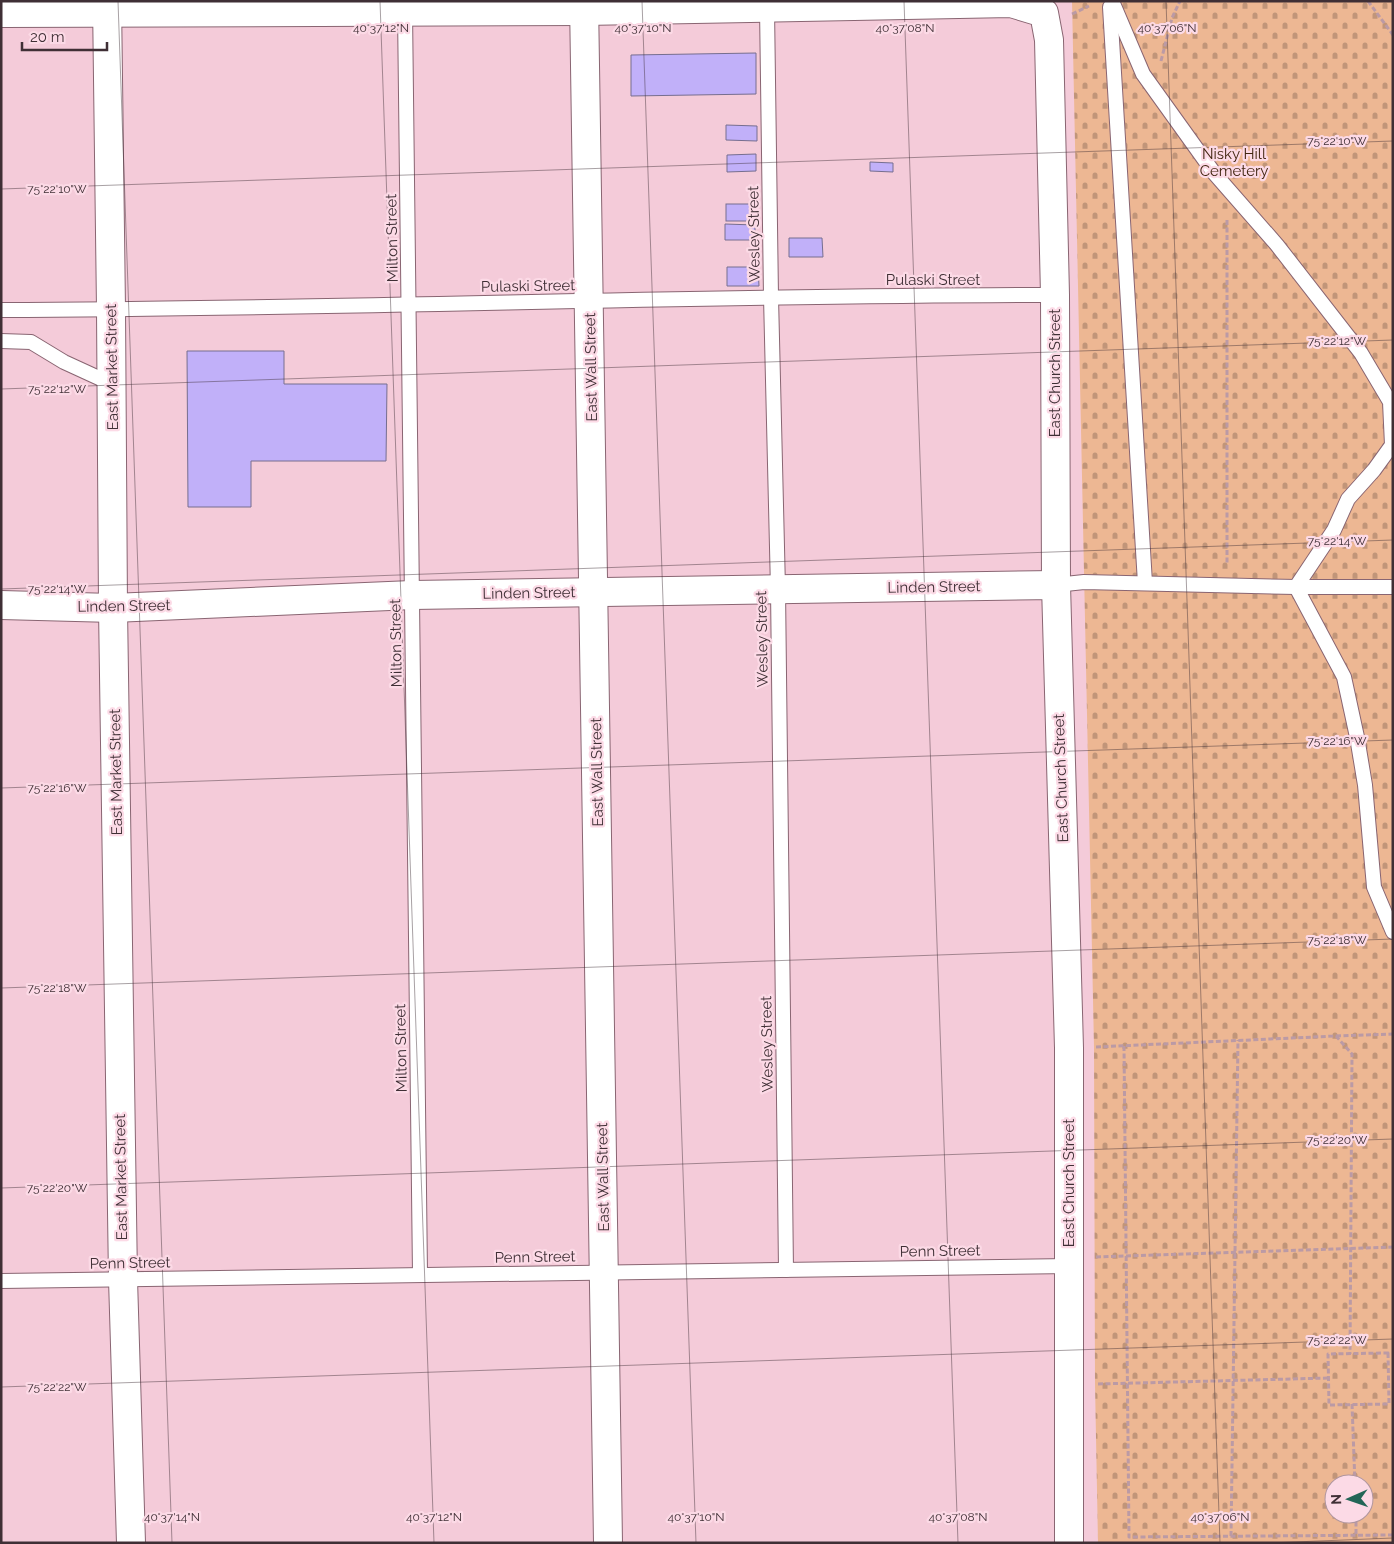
<svg xmlns="http://www.w3.org/2000/svg" width="1394" height="1544" viewBox="0 0 1394 1544" font-family="Raleway,sans-serif">
	<style>
		.cemetery { fill: url(#cemetery-stones); fill-rule: evenodd }
		.building { fill: #c1b0f9; stroke: #766e8f }
		.lines { fill: none; stroke-linecap: round; stroke-linejoin: round }
		.service-casing { stroke: #896572; stroke-width: 16 }
		.minor-casing { stroke: #896572; stroke-width: 30 }
		.tertiary-casing { stroke: #896572; stroke-width: 30 }
		.path { stroke: #bb9aa5; stroke-width: 3; stroke-dasharray: 5 2.5; stroke-linecap: butt }
		.service { stroke: #fff; stroke-width: 14 }
		.minor { stroke: #fff; stroke-width: 28 }
		.tertiary { stroke: #fff; stroke-width: 28 }
		.ticks { fill: none; stroke: #3f2f35; stroke-width: 1; stroke-opacity: 0.45 }
		.labels { text-anchor: middle; stroke-width: 4.5; stroke-linejoin: round; paint-order: stroke }
		.park-label { font-size: 15px; fill: #412510; stroke: #fcdae6 }
		.street-label { font-size: 15px; fill: #3f2f35; stroke: #fcdae6 }
		.ticks-label { font-size: 12px; text-anchor: middle; fill: #3f2f35; stroke: #fcdae6; stroke-width: 4.5; stroke-linejoin: round; paint-order: stroke }
	</style>
	<defs>
		<pattern id="cemetery-stones" width="16" height="16" patternUnits="userSpaceOnUse" patternTransform="scale(1.25)"><rect width="16" height="16" fill="#edb793"/><path d="M2 7V4a2 2 0 0 1 4 0v3zM10 15v-3a2 2 0 0 1 4 0v3z" fill="#c19579"/></pattern>
	</defs>
	<rect width="100%" height="100%" fill="#f4cbd9"/>
	<path class="cemetery" d="M1072,1H1393V1543H1098L1095,1384L1094,1047ZM1334,1484H1364V1514H1334Z"/>
	<g class="building">
		<path d="M756,53V94L631,96V55Z"/>
		<path d="M726,125L757,126V141L726,140Z"/>
		<path d="M756,154V171L727,172V155Z"/>
		<path d="M870,162L893,163V172L870,171Z"/>
		<rect x="726" y="204" width="30" height="17"/>
		<path d="M725,224L755,225V240H725Z"/>
		<path d="M789,238H822L823,257H789Z"/>
		<path d="M727,267H758L759,286H727Z"/>
		<path d="M187,351H284V384H387L386,461H251V507H188Z"/>
	</g>
	<g class="lines">
		<g class="service-casing">
			<g id="service">
				<path d="M1112,1L1143,74L1214,173L1277,245L1361,353L1390,402L1392,445L1374,470L1348,499L1334,530L1296,587L1344,677L1357,737L1365,785L1374,887L1393,932"/>
				<path d="M1110,7L1145,583"/>
				<path d="M767,8L771,297L778,589L786,1270"/>
				<path d="M405,11L420,1274"/>
				<path d="M1,310C352,309 703,295 1055,295"/>
				<path d="M1,341L31,342L64,362L112,384"/>
				<path d="M1056,585L1084,582L1296,587H1393"/>
				<path d="M1,1281L1070,1266"/>
			</g>
		</g>
		<g class="minor-casing">
			<g id="minor">
				<path d="M584,1L608,1543"/>
				<path d="M1,13L584,11L1011,3L1044,13L1049,40L1055,295L1056,585"/>
			</g>
		</g>
		<g class="tertiary-casing">
			<g id="tertiary">
				<path d="M107,1L111,309L113,608L123,1279L131,1543"/>
				<path d="M1,605L113,608L412,595L1056,585L1069,1048V1543"/>
			</g>
		</g>
		<g class="path">
			<path d="M1368,1L1393,35"/>
			<path d="M1072,14L1089,6"/>
			<path d="M1161,61L1172,18L1180,1"/>
			<path d="M1227,220V564"/>
			<path d="M1336,1036L1393,1034"/>
			<path d="M1124,1046L1129,1537L1393,1535"/>
			<path d="M1096,1047L1336,1036L1352,1054L1350,1354"/>
			<path d="M1096,1257L1393,1247"/>
			<path d="M1388,1353L1389,1404L1329,1405L1328,1354Z"/>
			<path d="M1098,1384L1329,1378"/>
			<path d="M1352,1404L1355,1484"/>
			<path d="M1356,1514V1535"/>
			<path d="M1231,1536L1238,1040"/>
		</g>
		<use href="#service" class="service"/>
		<use href="#minor" class="minor"/>
		<use href="#tertiary" class="tertiary"/>
	</g>
	<path class="ticks" d="M118,1L172,1543M380,1L434,1543M642,1L696,1543M904,1L958,1543M1166,1L1220,1543M1,189L1393,141M1,389L1393,340M1,589L1393,540M1,788L1393,740M1,988L1393,939M1,1188L1393,1139M1,1387L1393,1339M1270,1543L1393,1538"/>
	<g class="labels">
		<g class="park-label">
			<text x="1234" y="159">Nisky Hill<tspan x="1234" dy="17">Cemetery</tspan></text>
		</g>
		<g class="street-label">
			<text transform="translate(754 234) rotate(-91)" y="5">Wesley Street</text>
			<text transform="translate(392 238) rotate(-91)" y="5">Milton Street</text>
			<text x="933" y="285">Pulaski Street</text>
			<text transform="translate(528 286) rotate(-1)" y="5">Pulaski Street</text>
			<text transform="translate(112 367) rotate(-91)" y="5">East Market Street</text>
			<text transform="translate(591 367) rotate(-91)" y="5">East Wall Street</text>
			<text transform="translate(1055 373) rotate(-90)" y="5">East Church Street</text>
			<text transform="translate(934 587) rotate(-1)" y="5">Linden Street</text>
			<text transform="translate(529 593) rotate(-1)" y="5">Linden Street</text>
			<text transform="translate(124 606) rotate(-1)" y="5">Linden Street</text>
			<text transform="translate(762 639) rotate(-91)" y="5">Wesley Street</text>
			<text transform="translate(396 643) rotate(-91)" y="5">Milton Street</text>
			<text transform="translate(116 772) rotate(-91)" y="5">East Market Street</text>
			<text transform="translate(597 772) rotate(-91)" y="5">East Wall Street</text>
			<text transform="translate(1061 778) rotate(-92)" y="5">East Church Street</text>
			<text transform="translate(767 1044) rotate(-91)" y="5">Wesley Street</text>
			<text transform="translate(401 1048) rotate(-91)" y="5">Milton Street</text>
			<text transform="translate(121 1177) rotate(-91)" y="5">East Market Street</text>
			<text transform="translate(603 1177) rotate(-91)" y="5">East Wall Street</text>
			<text transform="translate(1069 1183) rotate(-90)" y="5">East Church Street</text>
			<text transform="translate(940 1251) rotate(-1)" y="5">Penn Street</text>
			<text transform="translate(535 1257) rotate(-1)" y="5">Penn Street</text>
			<text transform="translate(130 1263) rotate(-1)" y="5">Penn Street</text>
		</g>
	</g>
	<g class="ticks-label">
		<text x="381" y="32">40°37'12"N</text>
		<text x="643" y="32">40°37'10"N</text>
		<text x="905" y="32">40°37'08"N</text>
		<text x="1167" y="32">40°37'06"N</text>
		<text x="1337" y="145">75°22'10"W</text>
		<text x="57" y="193">75°22'10"W</text>
		<text x="1337" y="345">75°22'12"W</text>
		<text x="57" y="393">75°22'12"W</text>
		<text x="1337" y="545">75°22'14"W</text>
		<text x="57" y="593">75°22'14"W</text>
		<text x="1337" y="745">75°22'16"W</text>
		<text x="57" y="792">75°22'16"W</text>
		<text x="1337" y="944">75°22'18"W</text>
		<text x="57" y="992">75°22'18"W</text>
		<text x="1337" y="1144">75°22'20"W</text>
		<text x="57" y="1192">75°22'20"W</text>
		<text x="1337" y="1344">75°22'22"W</text>
		<text x="57" y="1391">75°22'22"W</text>
		<text x="172" y="1521">40°37'14"N</text>
		<text x="434" y="1521">40°37'12"N</text>
		<text x="696" y="1521">40°37'10"N</text>
		<text x="958" y="1521">40°37'08"N</text>
		<text x="1220" y="1521">40°37'06"N</text>
	</g>
	<rect width="1394" height="1544" fill="none" stroke="#3f2f35" stroke-width="5"/>
	<g transform="translate(1349 1499) rotate(268)"><circle r="24" fill="#fcdae6" stroke="#b0969f"/>
	<path d="M0-4L9 19L0 12L-9 19Z" fill="#236657"/>
	<text y="-8" font-size="14" font-weight="bold" text-anchor="middle" fill="#3f2f35">N</text>
	</g>
	<path d="M22 42v8h85v-8" fill="none" stroke="#3f2f35" stroke-width="2.5"/>
	<text x="30" y="42" font-size="15" fill="#3f2f35" stroke="#fcdae6" stroke-width="4" paint-order="stroke">20 m</text>
</svg>
